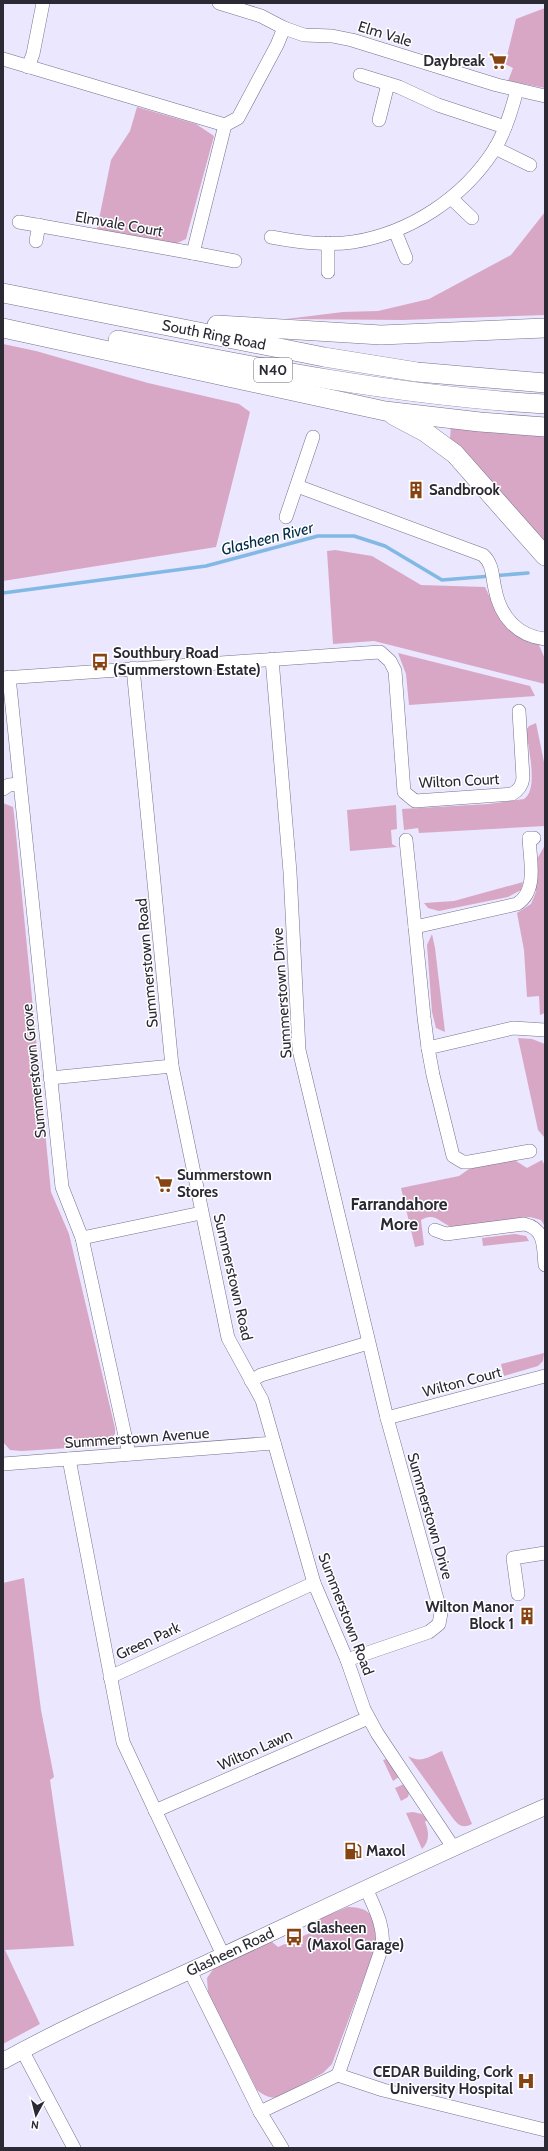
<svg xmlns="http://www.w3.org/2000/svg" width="548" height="2151" viewBox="0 0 548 2151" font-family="Cabin,sans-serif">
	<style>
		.green { fill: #d8a7c6 }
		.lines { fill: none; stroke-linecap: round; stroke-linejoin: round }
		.stream { stroke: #82b8e4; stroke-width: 3.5 }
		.minor-casing { stroke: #76728c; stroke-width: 14 }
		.major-casing { stroke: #76728c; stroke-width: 17 }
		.highway-casing { stroke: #76728c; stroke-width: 20 }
		.minor { stroke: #fff; stroke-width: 13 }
		.major { stroke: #fff; stroke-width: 16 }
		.highway { stroke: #fff; stroke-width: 19 }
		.labels { text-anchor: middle; stroke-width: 3; stroke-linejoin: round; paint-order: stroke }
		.shield { fill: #fff; stroke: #6b6971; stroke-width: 1 }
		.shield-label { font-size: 14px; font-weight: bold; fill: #2b2934 }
		.street-label { font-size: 15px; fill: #2b2934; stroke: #fff }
		.poi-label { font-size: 15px; font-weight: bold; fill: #2b2934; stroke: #fff; text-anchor: start }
		.water-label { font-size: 16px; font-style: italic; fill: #002c49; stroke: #fff }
		.quarter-label { font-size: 17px; font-weight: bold; fill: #2b2934; stroke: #fff }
	</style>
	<rect width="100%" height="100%" fill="#eae7fe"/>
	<g class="green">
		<path d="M545,8V88L508,81L513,68L505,64L516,19Z"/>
		<path d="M137,107L196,124L214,136L186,239L173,245L97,229L111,160L130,131Z"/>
		<path d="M545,212V315L403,320L286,319L343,312L378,311L429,299L511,255Z"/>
		<path d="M3,344L36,351L148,383L239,404L250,412L216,547L3,581Z"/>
		<path d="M451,425L545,434V542L450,439Z"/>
		<path d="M335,550L372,556L421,585L485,587C497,612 509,641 539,645L545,659V684L374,641L333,644L327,551Z"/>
		<path d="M398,653L530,686L535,696L409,705L406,674Z"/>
		<path d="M536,723L545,767V826L419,833L418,828L404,830L402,809L489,804L524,799C539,790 528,746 526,730L529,726Z"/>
		<path d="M3,803L13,807L14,814L51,1192L69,1234L115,1428V1434L107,1442L99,1446L22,1451L10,1450L3,1442Z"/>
		<path d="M396,805L397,829L391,830L392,844L397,847L350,851L347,810Z"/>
		<path d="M545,845V1013L540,1015L539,996L527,997L524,950L517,913L531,904L536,892V861Z"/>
		<path d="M523,882L521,890L508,897L439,911L428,908L424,903L454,901Z"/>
		<path d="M432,934L435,948L445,1032L436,1028L432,1012L427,945Z"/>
		<path d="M518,1038L532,1039L545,1044V1138L538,1130Z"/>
		<path d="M510,1160L516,1161L527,1168L542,1160L545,1166V1227L541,1220L530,1217L454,1228C441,1224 435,1211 421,1220L424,1245L415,1247L401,1188L459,1176L469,1169Z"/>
		<path d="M515,1234L526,1236L529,1241L483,1246L482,1238Z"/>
		<path d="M544,1353L543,1361L538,1366L504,1376L501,1364Z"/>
		<path d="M24,1578L41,1710L54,1777L50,1780L74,1946L5,1950L40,2024L3,2044V1583Z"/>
		<path d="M442,1751L472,1824C462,1829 458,1825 452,1817L408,1756C421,1764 430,1756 442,1751Z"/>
		<path d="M387,1759L399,1777L393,1781L383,1760Z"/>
		<path d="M404,1784L409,1793L408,1797L401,1801L395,1788Z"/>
		<path d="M413,1812L422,1814L427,1820L425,1822C429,1832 430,1841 422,1849L406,1813Z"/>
		<path d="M348,1907C376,1907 376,1923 376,1946L332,2064L323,2073L280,2097C270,2099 265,2096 257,2090L208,1992L207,1978L214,1968L268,1942L271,1941L278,1947L319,1929L317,1923L321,1918Z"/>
	</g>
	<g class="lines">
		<path class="stream" d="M3,593L206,566L318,536H354L385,546L442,580L528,573"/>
		<g class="minor-casing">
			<g id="minor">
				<path d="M219,3L261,16L284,28"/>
				<path d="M3,59L225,125L238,118L277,45L284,28L304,35L332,36L352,40L497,85L545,96"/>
				<path d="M28,67L33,54L43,3"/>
				<path d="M360,75L399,87L438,105L505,127"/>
				<path d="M379,120L388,84"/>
				<path d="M495,148L530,165"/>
				<path d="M451,198L472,218"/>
				<path d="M19,222L193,253L225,125"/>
				<path d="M395,231L406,258"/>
				<path d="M271,237C298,242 326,246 353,242C410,233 463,198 494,150C505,133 512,109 517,90"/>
				<path d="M36,241L39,225"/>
				<path d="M328,243V272"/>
				<path d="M193,253L235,261"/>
				<path d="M297,486L483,555C493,564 492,576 495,589C500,616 517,636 545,639"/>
				<path d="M286,517L313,437"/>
				<path d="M272,659L290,872L299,1050L387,1418L441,1613L439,1624L429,1632L347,1660"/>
				<path d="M133,668L172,1066L228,1338L262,1400L314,1583L347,1660L364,1709L377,1733L453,1847"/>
				<path d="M9,677L62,1187L82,1238L129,1454"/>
				<path d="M3,678L380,652L390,661L395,671L404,792L415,801L512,794C519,790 522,786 523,778L519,711"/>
				<path d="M3,789L9,785L19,784"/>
				<path d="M406,840L415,927"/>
				<path d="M428,1048L424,1017L415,927L517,904C538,891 530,860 529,838H534"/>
				<path d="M50,1078L172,1066"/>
				<path d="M530,1151L469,1162H463L453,1156L433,1075L428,1048L513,1028L545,1030"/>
				<path d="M435,1230L446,1234L524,1224C546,1229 543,1247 545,1265"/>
				<path d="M82,1238L201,1213"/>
				<path d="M251,1381L261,1375L368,1343"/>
				<path d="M387,1418L545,1376"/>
				<path d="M69,1459L123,1742L223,1955"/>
				<path d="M3,1464L274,1443"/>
				<path d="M518,1594L513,1558L545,1553"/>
				<path d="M110,1677L314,1583"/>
				<path d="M155,1811L368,1718"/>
				<path d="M366,1888C374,1907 385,1926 382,1947L338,2075L383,2090L545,2130"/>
				<path d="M190,1971L260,2112L282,2148"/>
				<path d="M22,2050L74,2148"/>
				<path d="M260,2112L338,2075"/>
			</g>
		</g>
		<g class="major-casing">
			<path id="major" d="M3,2061C75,2021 150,1990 224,1955C331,1905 437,1854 545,1807"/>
		</g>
		<g class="highway-casing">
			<g id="highway">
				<path d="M3,293L324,357L417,372L545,383"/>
				<path d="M217,325L381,335L545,328"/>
				<path d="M3,328L385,411L480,422L545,427"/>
				<path d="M118,340C259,368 400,396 545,404"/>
				<path d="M393,415L425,432L455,454L545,556"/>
			</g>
		</g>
		<use href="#minor" class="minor"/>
		<use href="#major" class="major"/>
		<use href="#highway" class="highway"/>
	</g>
	<defs>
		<g id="supermarket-bare" transform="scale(1.38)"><path d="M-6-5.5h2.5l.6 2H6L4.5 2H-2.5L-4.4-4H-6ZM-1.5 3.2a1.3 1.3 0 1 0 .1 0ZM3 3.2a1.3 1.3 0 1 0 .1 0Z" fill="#864412" stroke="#fff" stroke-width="2.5" paint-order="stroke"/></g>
		<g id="building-bare" transform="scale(1.38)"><path d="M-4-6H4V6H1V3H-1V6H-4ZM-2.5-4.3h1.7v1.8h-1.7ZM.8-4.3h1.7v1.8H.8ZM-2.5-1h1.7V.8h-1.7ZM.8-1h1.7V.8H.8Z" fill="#864412" stroke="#fff" stroke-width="2.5" paint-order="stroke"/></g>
		<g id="bus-bare" transform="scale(1.38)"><path d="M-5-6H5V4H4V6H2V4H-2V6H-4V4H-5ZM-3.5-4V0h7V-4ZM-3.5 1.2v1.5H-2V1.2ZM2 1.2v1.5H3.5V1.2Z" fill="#864412" stroke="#fff" stroke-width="2.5" paint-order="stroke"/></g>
		<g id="fuel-bare" transform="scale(1.38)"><path d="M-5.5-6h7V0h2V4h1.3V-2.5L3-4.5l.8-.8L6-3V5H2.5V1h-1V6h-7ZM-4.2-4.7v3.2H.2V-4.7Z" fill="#864412" stroke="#fff" stroke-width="2.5" paint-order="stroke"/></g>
		<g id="hospital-bare" transform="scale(1.38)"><path d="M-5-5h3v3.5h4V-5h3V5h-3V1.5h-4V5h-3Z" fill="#864412" stroke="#fff" stroke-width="2.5" paint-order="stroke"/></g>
	</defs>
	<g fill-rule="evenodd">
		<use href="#supermarket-bare" x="498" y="61"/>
		<use href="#building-bare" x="416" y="490"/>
		<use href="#bus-bare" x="100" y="662"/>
		<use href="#supermarket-bare" x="164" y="1184"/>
		<use href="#building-bare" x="527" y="1616"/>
		<use href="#fuel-bare" x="353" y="1851"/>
		<use href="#bus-bare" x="294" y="1937"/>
		<use href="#hospital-bare" x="526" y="2081"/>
	</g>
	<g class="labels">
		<rect class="shield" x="254" y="358" width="38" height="24" rx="3"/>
		<g class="shield-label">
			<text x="273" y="375">N40</text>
		</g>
		<g class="street-label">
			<text transform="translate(385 34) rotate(17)" y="5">Elm Vale</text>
			<text transform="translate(119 224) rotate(10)" y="5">Elmvale Court</text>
			<text transform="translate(214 335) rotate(11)" y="5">South Ring Road</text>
			<text transform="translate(459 781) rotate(-3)" y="5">Wilton Court</text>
			<text transform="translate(147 963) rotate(-95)" y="5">Summerstown Road</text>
			<text transform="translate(282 993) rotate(-94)" y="5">Summerstown Drive</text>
			<text transform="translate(34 1071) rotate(-96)" y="5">Summerstown Grove</text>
			<text transform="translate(233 1277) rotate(77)" y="5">Summerstown Road</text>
			<text transform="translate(462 1382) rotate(-15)" y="5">Wilton Court</text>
			<text transform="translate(137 1438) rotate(-4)" y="5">Summerstown Avenue</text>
			<text transform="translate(430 1516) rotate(74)" y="5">Summerstown Drive</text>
			<text transform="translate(346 1614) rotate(69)" y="5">Summerstown Road</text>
			<text transform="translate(148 1641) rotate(-25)" y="5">Green Park</text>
			<text transform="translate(255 1750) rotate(-24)" y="5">Wilton Lawn</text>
			<text transform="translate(230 1952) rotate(-25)" y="5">Glasheen Road</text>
		</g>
		<g class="poi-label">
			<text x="485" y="66" text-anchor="end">Daybreak</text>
			<text x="429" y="495">Sandbrook</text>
			<text x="113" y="658">Southbury Road<tspan x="113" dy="17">(Summerstown Estate)</tspan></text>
			<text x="177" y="1180">Summerstown<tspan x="177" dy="17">Stores</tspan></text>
			<text x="514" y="1612" text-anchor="end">Wilton Manor<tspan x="514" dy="17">Block 1</tspan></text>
			<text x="366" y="1856">Maxol</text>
			<text x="307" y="1933">Glasheen<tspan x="307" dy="17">(Maxol Garage)</tspan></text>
			<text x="513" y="2077" text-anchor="end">CEDAR Building, Cork<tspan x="513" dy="17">University Hospital</tspan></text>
		</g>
		<g class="water-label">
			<text transform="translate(267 538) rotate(-14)" y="6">Glasheen River</text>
		</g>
		<g class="quarter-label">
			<text x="399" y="1210">Farrandahore<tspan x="399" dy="20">More</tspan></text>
		</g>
	</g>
	<rect width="548" height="2151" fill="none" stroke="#2b2934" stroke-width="8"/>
	<g transform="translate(36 2115) rotate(187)" stroke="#ffffff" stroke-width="3" paint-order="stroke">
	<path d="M0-3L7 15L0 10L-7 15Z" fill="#2b2934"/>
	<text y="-6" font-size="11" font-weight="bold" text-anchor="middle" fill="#2b2934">N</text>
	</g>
</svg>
